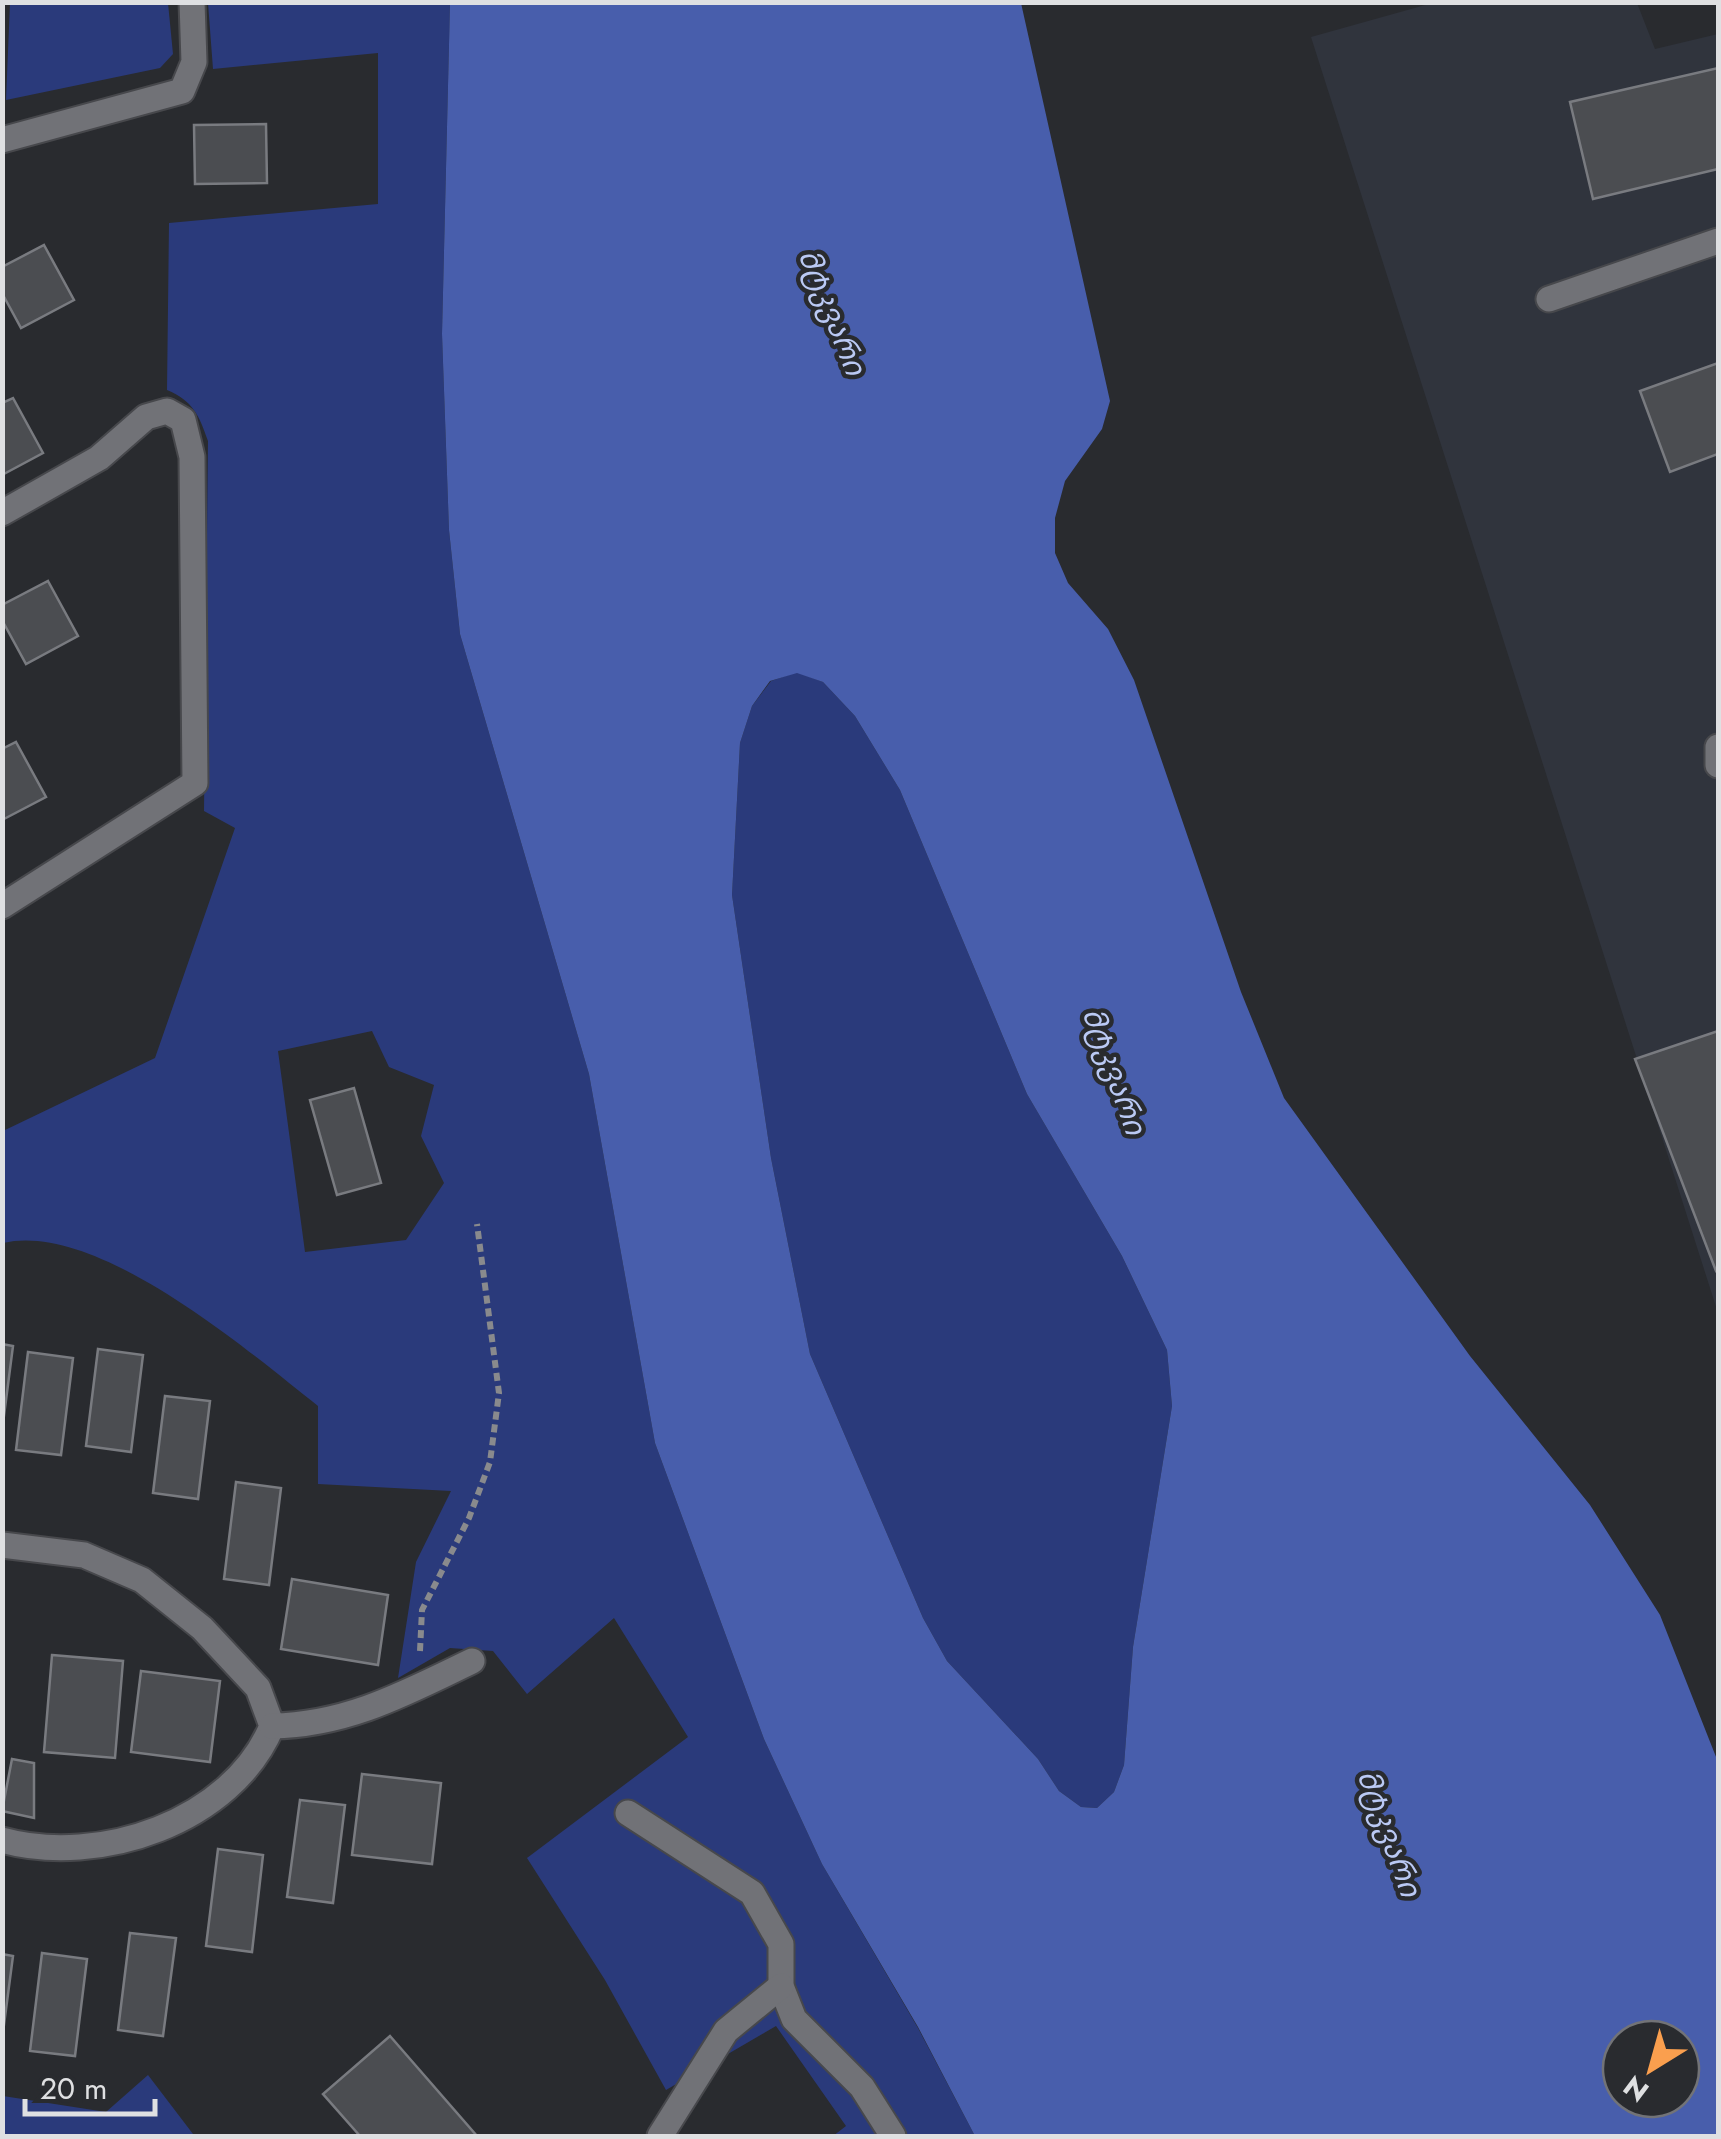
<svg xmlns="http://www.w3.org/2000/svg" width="1721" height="2139" viewBox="0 0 1721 2139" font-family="Jost,'Noto Sans Georgian',sans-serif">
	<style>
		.built { fill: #30343d }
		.green { fill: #2a3a7b; fill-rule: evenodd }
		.water { fill: #485eac; fill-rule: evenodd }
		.building { fill: #4b4d51; stroke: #797b80; stroke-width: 2.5 }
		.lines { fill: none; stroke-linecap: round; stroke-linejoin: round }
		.minor-casing { stroke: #47484c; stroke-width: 29 }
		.path { stroke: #898a8d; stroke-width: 6; stroke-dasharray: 8 5; stroke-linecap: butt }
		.minor { stroke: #717277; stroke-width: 25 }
		.labels { text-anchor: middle; stroke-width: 9; stroke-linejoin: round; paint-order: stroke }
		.water-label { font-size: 30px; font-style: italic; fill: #bac9f4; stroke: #292b2f }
	</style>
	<rect width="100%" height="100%" fill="#292b2f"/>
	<path class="built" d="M1436,2L1637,3L1655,49L1718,34V1313L1311,37Z"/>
	<g class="green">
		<path d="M10,3H168L173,54L160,68L6,100Z"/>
		<path d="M208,3H450L442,334L449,530L460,634L589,1074L655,1443L764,1739L822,1864L918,2028L975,2136H833L846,2126L776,2026L666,2090L605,1980L527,1858L688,1737L614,1618L527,1694L493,1651L450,1648L398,1678L416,1562L451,1491L318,1484V1406C247,1350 97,1221 3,1243V1131L155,1058L235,828L204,811L208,441C199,415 193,401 167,390L169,223L378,204V53L213,69ZM372,1031L389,1067L434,1085L421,1136L444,1183L406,1240L305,1252L278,1051Z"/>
		<path d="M797,672L823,682L855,716L900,790L1027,1094L1122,1256L1167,1350L1172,1406L1133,1647L1124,1765L1114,1792L1097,1808L1081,1807L1059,1791L1038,1759L947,1661L923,1618L810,1354L771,1158L732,895L740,743L752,706L771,681Z"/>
		<path d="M148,2075L193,2134L190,2136H3V2096L106,2112Z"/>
	</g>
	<path class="water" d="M450,3H1021L1110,401L1102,429L1065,481L1055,518V553L1068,583L1108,629L1134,680L1241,992L1284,1098L1470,1356L1590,1505L1660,1615L1718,1762V2136H975L918,2027L822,1864L764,1739L655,1443L589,1074L460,634L449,530L442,334ZM797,673L823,682L855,716L900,790L1027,1094L1122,1256L1167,1350L1172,1406L1133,1647L1124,1765L1114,1792L1097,1808L1081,1807L1059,1791L1038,1759L947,1661L923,1618L810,1354L771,1158L732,895L740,743L752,706L770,681ZM1621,2039H1681V2099H1621Z"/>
	<g class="building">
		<path d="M1718,68V169L1593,199L1570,102Z"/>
		<path d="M266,124L267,183L195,184L194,125Z"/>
		<path d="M44,245L74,300L21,328L2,293V267Z"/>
		<path d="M1718,363V454L1670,472L1640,391Z"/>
		<path d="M13,398L43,453L2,475V403Z"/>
		<path d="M48,581L78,636L26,664L2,620V605Z"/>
		<path d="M16,742L46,797L2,820V749Z"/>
		<path d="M1718,1031V1270L1716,1271L1635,1059Z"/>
		<path d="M354,1088L381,1183L337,1195L310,1100Z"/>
		<path d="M2,1344L13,1346L2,1431Z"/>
		<path d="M98,1349L143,1355L131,1452L86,1446Z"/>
		<path d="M28,1352L73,1358L61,1455L16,1450Z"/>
		<path d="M165,1396L210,1401L198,1499L153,1493Z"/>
		<path d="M236,1482L281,1488L269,1585L224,1579Z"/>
		<path d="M292,1579L388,1595L378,1665L281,1649Z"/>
		<path d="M52,1655L123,1661L115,1758L44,1752Z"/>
		<path d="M141,1671L220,1681L210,1762L131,1752Z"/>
		<path d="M12,1759L34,1763V1818L2,1811Z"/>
		<path d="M362,1774L441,1783L432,1864L352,1855Z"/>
		<path d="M300,1800L345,1805L333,1903L287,1897Z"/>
		<path d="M218,1849L263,1855L252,1952L206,1946Z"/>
		<path d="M130,1933L176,1938L163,2036L118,2030Z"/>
		<path d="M42,1953L87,1959L75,2056L30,2051Z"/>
		<path d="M2,1954L13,1956L2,2040Z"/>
		<path d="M390,2036L477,2136H360L323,2094Z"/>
	</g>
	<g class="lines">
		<g class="minor-casing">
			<g id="minor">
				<path d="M2,140L182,91L194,62L192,2"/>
				<path d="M1549,299L1718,241"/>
				<path d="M2,513L99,458L146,417L167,411L183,420L192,457L195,783L2,906"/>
				<path d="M1718,747V765"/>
				<path d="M2,1545L84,1555L142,1580L202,1628L258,1688L272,1726C232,1822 99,1867 2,1840"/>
				<path d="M272,1726C347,1725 406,1693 472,1661"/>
				<path d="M628,1813L752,1893L781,1944V1986L794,2019L862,2087L893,2136"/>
				<path d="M660,2136L726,2031L781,1986"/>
			</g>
		</g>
		<path class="path" d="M420,1651L422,1610L469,1518L490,1462L499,1393L477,1224"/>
		<use href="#minor" class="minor"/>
	</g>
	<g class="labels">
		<g class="water-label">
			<text transform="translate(832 312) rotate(68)" y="10">მტკვარი</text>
			<text transform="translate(1114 1071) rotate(70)" y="10">მტკვარი</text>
			<text transform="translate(1389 1833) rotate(70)" y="10">მტკვარი</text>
		</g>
	</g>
	<rect width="1721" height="2139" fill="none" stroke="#dfe0e2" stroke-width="10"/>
	<g transform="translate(1651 2069) rotate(217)"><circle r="48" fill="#292b2f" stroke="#727377" stroke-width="2.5"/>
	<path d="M0-8L18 38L0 25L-18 38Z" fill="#fa9f4e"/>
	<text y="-15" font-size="28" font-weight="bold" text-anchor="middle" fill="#dfe0e2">N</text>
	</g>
	<path d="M25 2099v15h130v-15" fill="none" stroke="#dfe0e2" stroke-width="5"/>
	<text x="40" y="2099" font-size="30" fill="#dfe0e2" stroke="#292b2f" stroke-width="8" paint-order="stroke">20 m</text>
</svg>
